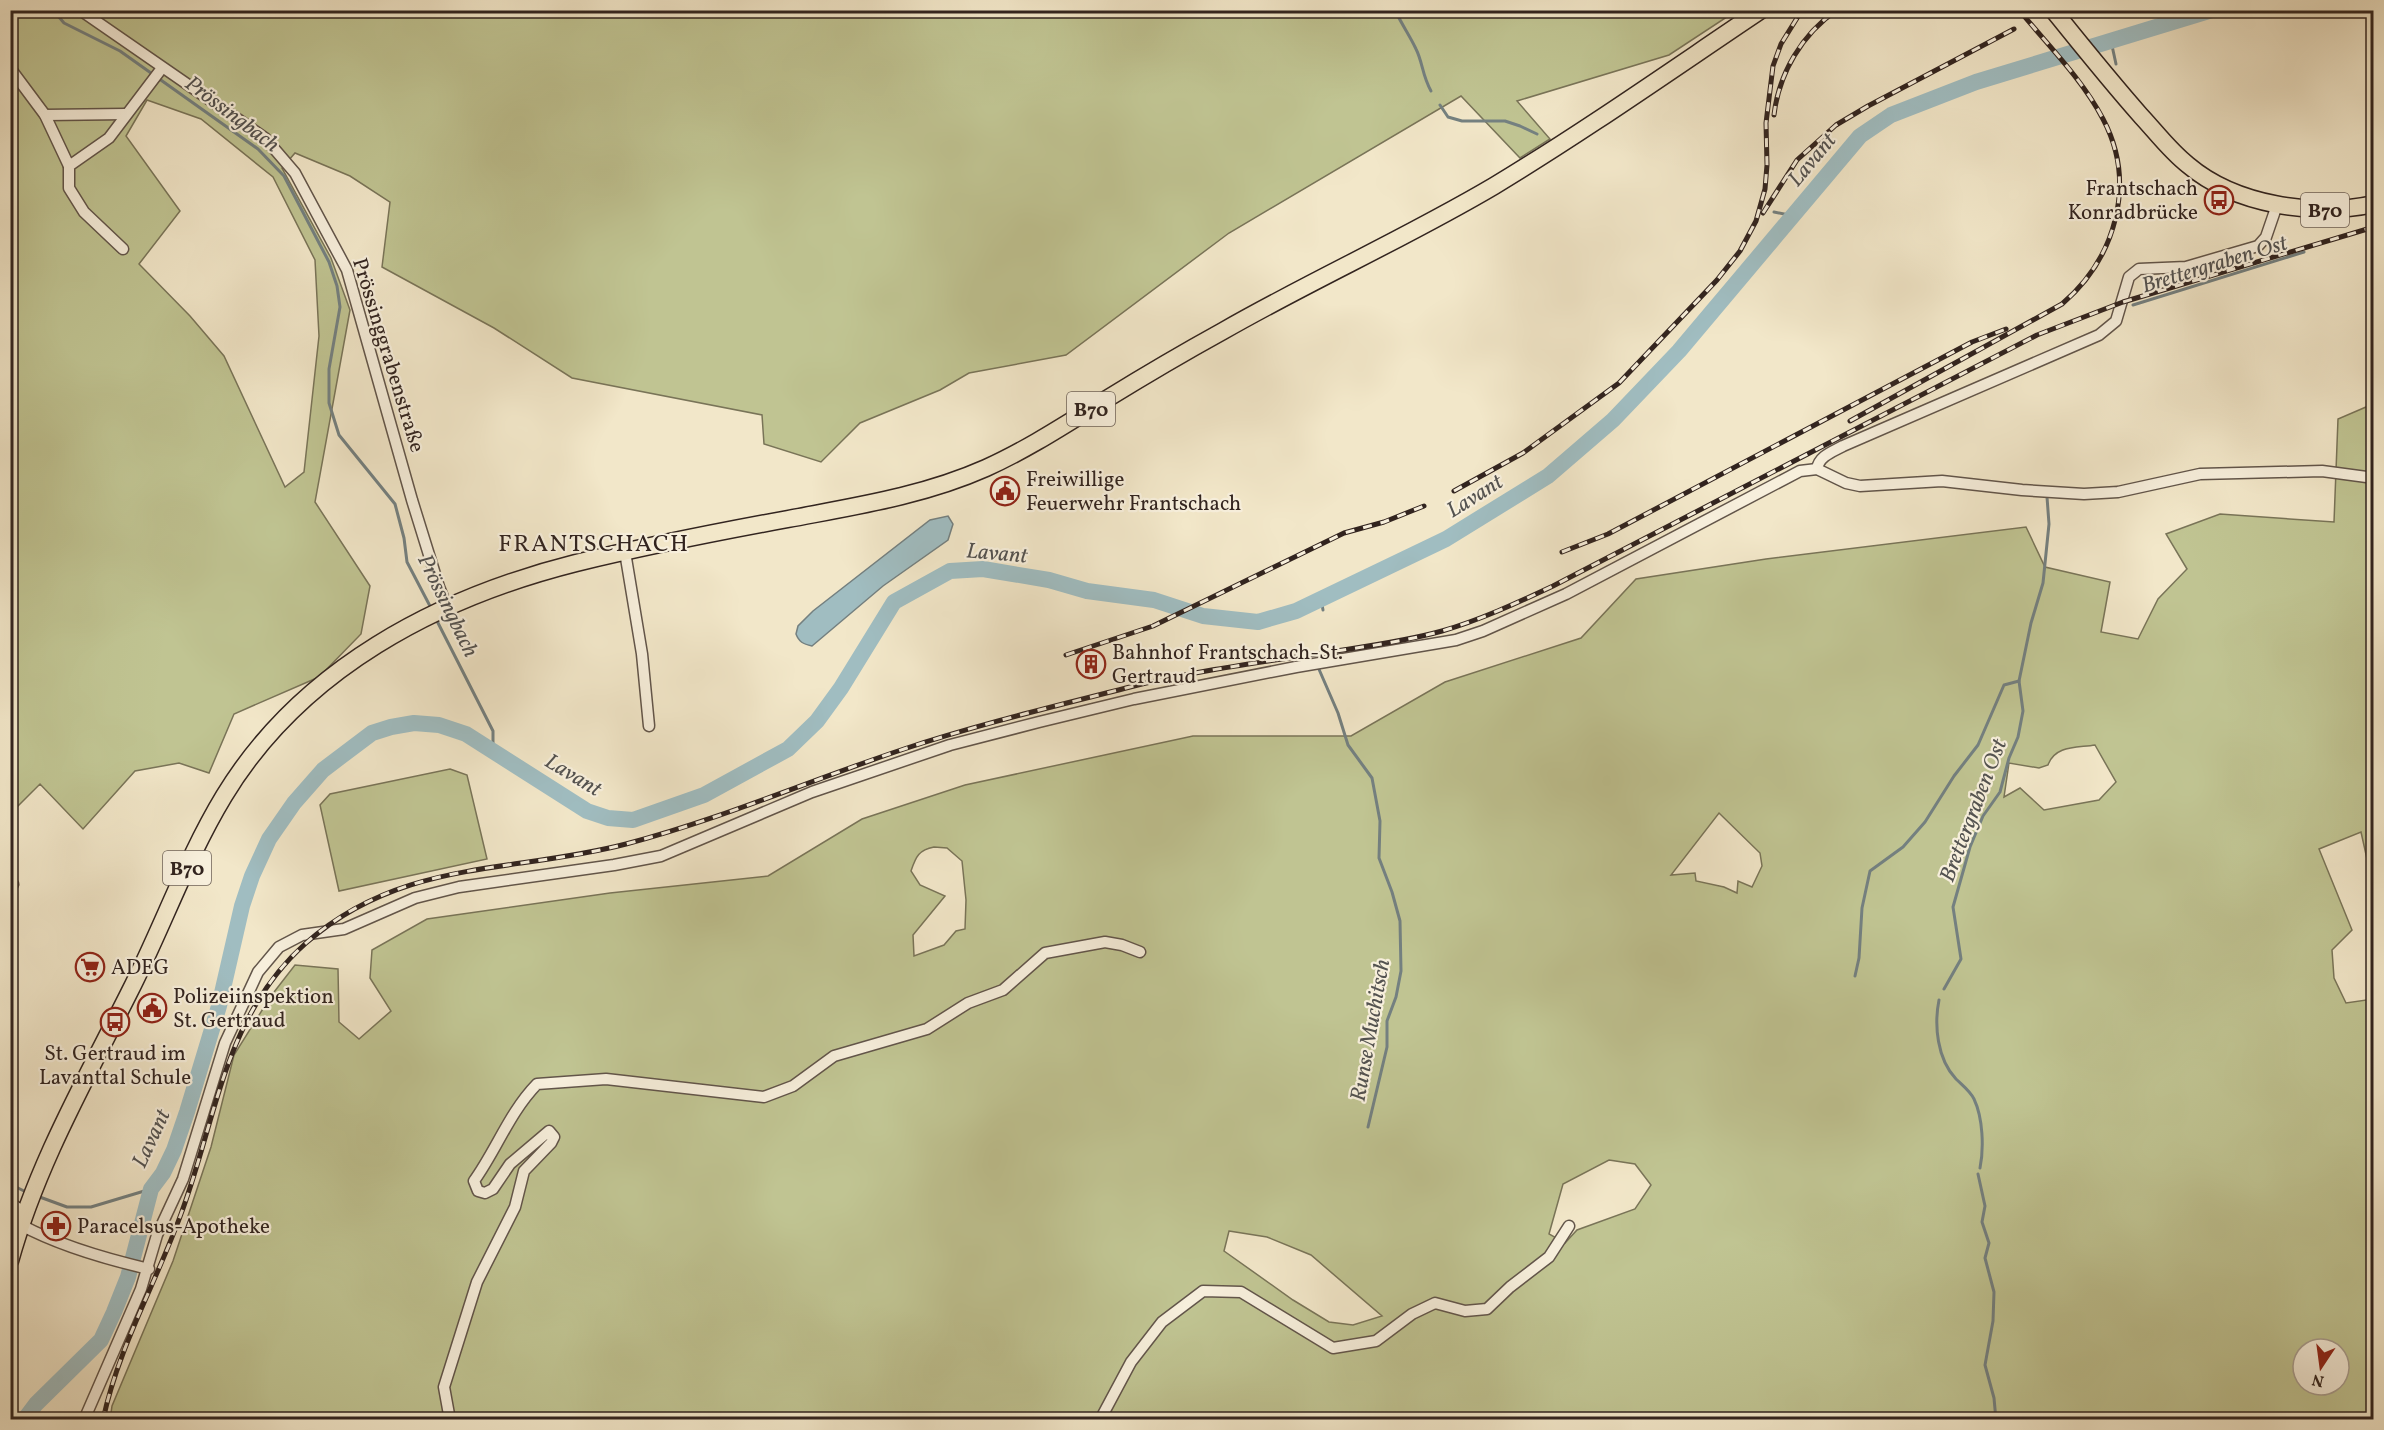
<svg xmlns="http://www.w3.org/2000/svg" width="2384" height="1430" viewBox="0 0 2384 1430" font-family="Vollkorn,serif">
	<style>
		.green { fill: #c0c492; stroke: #797458; stroke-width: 1.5; fill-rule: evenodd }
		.water { fill: #a0bdc1; stroke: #748080; stroke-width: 1.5 }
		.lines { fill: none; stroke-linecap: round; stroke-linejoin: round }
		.stream { stroke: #748080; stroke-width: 3 }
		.river { stroke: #a0bdc1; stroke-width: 16 }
		.street-casing { stroke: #62554a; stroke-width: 13 }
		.primary-casing { stroke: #32241f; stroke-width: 19 }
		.street { stroke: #f7efdc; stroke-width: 10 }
		.primary { stroke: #f2e7c9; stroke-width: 16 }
		.rail-casing { stroke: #32241f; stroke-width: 5 }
		.rail { stroke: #f7efdc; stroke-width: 3; stroke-dasharray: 9; stroke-linecap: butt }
		.labels { text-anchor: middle; stroke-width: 4.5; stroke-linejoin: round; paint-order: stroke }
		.shield { fill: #f7efdc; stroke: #6d6158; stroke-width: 1.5 }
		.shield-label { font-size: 20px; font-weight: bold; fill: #32241f }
		.poi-label { font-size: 21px; fill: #32241f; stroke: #f7efdc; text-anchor: start }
		.street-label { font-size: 21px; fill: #32241f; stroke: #f7efdc }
		.water-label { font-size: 22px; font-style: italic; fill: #535250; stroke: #f7efdc }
		.quarter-label { font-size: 24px; letter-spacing: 1.5px; fill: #32241f; stroke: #f7efdc }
	</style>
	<rect width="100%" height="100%" fill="#f2e7c9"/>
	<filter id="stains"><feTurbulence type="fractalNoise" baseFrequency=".00333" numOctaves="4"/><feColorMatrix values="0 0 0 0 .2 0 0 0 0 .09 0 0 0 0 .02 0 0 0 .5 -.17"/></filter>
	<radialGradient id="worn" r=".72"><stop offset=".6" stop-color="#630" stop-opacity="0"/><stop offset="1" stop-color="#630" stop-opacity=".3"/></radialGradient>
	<g class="green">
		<path d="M10,11H1736L1669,55L1517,101L1550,139L1520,158L1461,96L1229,233L1066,355L969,373L940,390L860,423L821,462L764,444L762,415L572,378L494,328L382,267L390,202L350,176L295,153L282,168L331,258L350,310L315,502L370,586L361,634L319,677L234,714L209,773L179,763L135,771L83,829L40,784L11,813ZM147,100L201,119L273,177L315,260L319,336L304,472L285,487L224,356L190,316L139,264L180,211L126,136Z"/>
		<path d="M2373,404V886L2361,832L2319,849L2352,930L2332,950L2334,978L2346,1003L2373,999V1419L110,1420L112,1406L173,1261L211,1147L234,1055L271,996L295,965L338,969L339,1022L359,1039L391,1011L370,978L372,950L427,919L610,893L768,876L862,819L965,785L1193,736H1351L1445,682L1581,638L1636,579L1766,559L2026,527L2045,567L2110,582L2101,632L2138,639L2158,599L2187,569L2166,534L2220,514L2334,522L2338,419ZM2095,745L2116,782L2099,800L2044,810L2020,788L2004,797L2009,763L2039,768L2048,765C2055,745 2077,748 2095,745ZM1719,813L1760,853L1762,866L1752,887L1738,881L1737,893L1724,887L1696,881L1695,873L1671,875ZM934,847L947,848L962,861L966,900L965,929L956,931L944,945L914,956L913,935L945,896L920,885L911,871C916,856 919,850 934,847ZM1609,1160L1635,1164L1651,1185L1635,1209L1577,1230L1565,1243L1549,1234L1563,1184ZM1229,1231L1267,1237L1311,1255L1382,1316L1353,1325L1329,1322L1293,1300L1224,1251ZM2303,1349H2339V1385H2303Z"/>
		<path d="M450,769L467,775L487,859L339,891L320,805L330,794Z"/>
	</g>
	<path class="water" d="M948,516L953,524L948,540L883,586L812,646C803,644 799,642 796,634L798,626L813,611L930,520Z"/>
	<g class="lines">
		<g class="stream">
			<path d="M53,10L64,23L120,51L258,149L284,176L329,262L337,286L340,307L329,369V403L339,435L395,504L404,538L407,562L431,608"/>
			<path d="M1395,10C1402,25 1410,36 1416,49C1423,63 1422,75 1431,91"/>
			<path d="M2111,41L2116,64"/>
			<path d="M1440,105L1448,117L1462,121H1505L1520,126L1537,134"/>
			<path d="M1774,212L1794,216"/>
			<path d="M2133,305L2304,252"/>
			<path d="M1321,599L1323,610"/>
			<path d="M436,619L493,731V751"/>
			<path d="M1318,667L1338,713L1348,745L1372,778L1380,821L1379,858L1392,892L1400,921L1401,971L1396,997L1387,1021V1047L1368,1127"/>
			<path d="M1855,976L1859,958L1862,908L1870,871L1903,847L1925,822L1954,776L1978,745L2004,685L2019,681"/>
			<path d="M1944,989L1961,959L1953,907L1970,847L1983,816L2000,792L2009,758L2018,737L2023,711L2019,681L2031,623L2043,583L2049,524L2047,497"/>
			<path d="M1939,1000C1934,1025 1937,1059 1956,1079C1962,1085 1970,1091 1974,1099C1983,1118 1984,1148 1980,1168"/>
			<path d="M1978,1174L1985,1206L1982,1222L1989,1243L1985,1258L1994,1292L1993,1321L1985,1365L1994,1398L1996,1420"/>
			<path d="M10,1184L28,1193"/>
			<path d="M37,1196L67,1207H91L151,1189"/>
		</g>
		<path class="river" d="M24,1420L36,1404L101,1340L114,1312L128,1277L151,1189L163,1173L174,1150L187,1112L219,1006L242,906L252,876L269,839L294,803L323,770L372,733L391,727L414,723L439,725L466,734L587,811L608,818L633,820L704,795L788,749L817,721L841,688L894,602L950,571L983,569L1049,580L1087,591L1154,600L1203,616L1258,622L1296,611L1446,539L1548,476L1613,420L1679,351L1860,136L1891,115L1976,82L2212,10"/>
		<g class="street-casing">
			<g id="street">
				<path d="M80,10L265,138L295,173L347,270L412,500L439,587L447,607"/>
				<path d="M10,68L45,115L69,166"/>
				<path d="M45,115L126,114"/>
				<path d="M123,249L84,212L69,188V166L109,138L162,68"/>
				<path d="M1817,469C1819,456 1832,452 1843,446L2099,335L2116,321L2129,277L2139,269L2186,267L2258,246L2266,237L2277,205"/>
				<path d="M625,552L642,654L649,726"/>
				<path d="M10,890L13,884"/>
				<path d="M10,1202L25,1214"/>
				<path d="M21,1225C60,1246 106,1259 149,1269"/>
				<path d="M84,1420L141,1289L157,1235L183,1179L225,1043L258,972L279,947L302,935L344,929L415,898L459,887L614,865L661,856L812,792L950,745L1039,722L1134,699L1296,667L1456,640L1483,631L1566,594L1800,471L1817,469L1846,483L1860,486L1942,481L2022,490L2084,494L2118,492L2200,474L2322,471L2374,478"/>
				<path d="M450,1420L444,1387L477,1282L515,1207L524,1171L551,1143L554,1137L549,1131L510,1164L493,1189L485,1193L478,1191L474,1181C497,1149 509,1113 537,1084L606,1079L764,1097L793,1086L834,1056L927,1029L968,1003L1003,990L1045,953L1105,942L1122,945L1140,952"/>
				<path d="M1100,1420L1131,1362L1162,1322L1203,1291L1241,1292L1333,1348L1376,1341L1412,1314L1435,1303L1465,1311L1487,1309L1510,1287L1549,1257L1569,1226"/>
			</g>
		</g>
		<g class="primary-casing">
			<g id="primary">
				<path d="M2053,10C2082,46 2110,81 2141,116C2156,132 2170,151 2188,165C2235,205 2314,217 2374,204"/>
				<path d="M10,1261C37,1164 86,1079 130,991C163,926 187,857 224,796C301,669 437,598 576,563C646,546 717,532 788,519C856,506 923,496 986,468C1028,449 1066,424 1105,400C1144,376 1183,353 1223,331C1312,280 1406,238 1494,186C1585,131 1673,69 1761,10"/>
			</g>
		</g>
		<use href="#street" class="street"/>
		<use href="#primary" class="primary"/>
		<g class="rail-casing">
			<g id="rail">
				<path d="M1774,115C1779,73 1802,34 1837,10"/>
				<path d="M1763,213L1797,160L1836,125L1868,106L2014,29"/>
				<path d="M1850,421L2062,304C2116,258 2137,183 2103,119C2083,80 2047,44 2019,10"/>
				<path d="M1454,491L1523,453L1619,383L1717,280L1740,251L1756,221L1765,189L1767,165L1766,123L1773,66L1781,44L1802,10"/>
				<path d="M1562,552L1608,534L1972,342L2006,329"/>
				<path d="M1066,655L1153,626L1344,533L1384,522L1424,506"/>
				<path d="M103,1420C118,1348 156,1283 181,1214C217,1117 224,1016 306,943C403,858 511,874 626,844C721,819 811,780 904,749C976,725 1052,707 1126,688C1197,670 1270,661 1343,650C1376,645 1410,640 1442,631C1480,620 1517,603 1553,586L2037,335L2123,302L2374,227"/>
			</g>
		</g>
		<use href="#rail" class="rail"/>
	</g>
	<defs>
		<g id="bus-ring" transform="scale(1.5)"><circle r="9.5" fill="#f7efdc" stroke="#8f2418" stroke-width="1.5"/><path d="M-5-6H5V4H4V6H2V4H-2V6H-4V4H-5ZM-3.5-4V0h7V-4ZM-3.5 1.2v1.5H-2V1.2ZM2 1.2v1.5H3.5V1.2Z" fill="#8f2418"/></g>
		<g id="civic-ring" transform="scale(1.5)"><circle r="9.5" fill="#f7efdc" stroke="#8f2418" stroke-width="1.5"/><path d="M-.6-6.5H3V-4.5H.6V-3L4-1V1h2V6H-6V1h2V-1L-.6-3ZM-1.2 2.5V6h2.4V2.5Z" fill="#8f2418"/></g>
		<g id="building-ring" transform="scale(1.5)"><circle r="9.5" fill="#f7efdc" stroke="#8f2418" stroke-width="1.5"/><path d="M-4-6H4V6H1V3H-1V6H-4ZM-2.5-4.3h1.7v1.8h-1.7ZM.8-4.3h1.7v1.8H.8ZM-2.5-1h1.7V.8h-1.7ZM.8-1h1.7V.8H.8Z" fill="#8f2418"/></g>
		<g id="supermarket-ring" transform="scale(1.5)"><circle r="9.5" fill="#f7efdc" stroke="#8f2418" stroke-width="1.5"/><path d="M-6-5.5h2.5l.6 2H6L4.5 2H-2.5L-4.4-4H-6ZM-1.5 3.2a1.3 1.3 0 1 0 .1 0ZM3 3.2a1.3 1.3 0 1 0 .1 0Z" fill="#8f2418"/></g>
		<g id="pharmacy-ring" transform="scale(1.5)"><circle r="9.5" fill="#f7efdc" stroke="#8f2418" stroke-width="1.5"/><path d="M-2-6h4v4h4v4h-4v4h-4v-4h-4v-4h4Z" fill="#8f2418"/></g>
	</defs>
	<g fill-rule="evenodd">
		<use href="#bus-ring" x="2219" y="200"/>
		<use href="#civic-ring" x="1005" y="491"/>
		<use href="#building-ring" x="1091" y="664"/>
		<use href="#supermarket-ring" x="90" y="967"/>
		<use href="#civic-ring" x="152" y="1008"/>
		<use href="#bus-ring" x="115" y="1022"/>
		<use href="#pharmacy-ring" x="56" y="1226"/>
	</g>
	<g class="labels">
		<g class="shield">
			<rect x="2301" y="193" width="48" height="34" rx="4.5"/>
			<rect x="1067" y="392" width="48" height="34" rx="4.5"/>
			<rect x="163" y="851" width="48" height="34" rx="4.5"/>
		</g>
		<g class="shield-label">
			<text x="2325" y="217">B70</text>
			<text x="1091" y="416">B70</text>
			<text x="187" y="875">B70</text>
		</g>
		<g class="poi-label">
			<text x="2198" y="195" text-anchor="end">Frantschach<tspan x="2198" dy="24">Konradbrücke</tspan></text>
			<text x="1026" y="486">Freiwillige<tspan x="1026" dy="24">Feuerwehr Frantschach</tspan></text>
			<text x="1112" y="659">Bahnhof Frantschach-St.<tspan x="1112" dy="24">Gertraud</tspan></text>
			<text x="111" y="974">ADEG</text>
			<text x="173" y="1003">Polizeiinspektion<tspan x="173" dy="24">St. Gertraud</tspan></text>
			<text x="115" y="1060" text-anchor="middle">St. Gertraud im<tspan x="115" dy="24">Lavanttal Schule</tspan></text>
			<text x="77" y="1233">Paracelsus-Apotheke</text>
		</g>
		<g class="street-label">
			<text transform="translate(389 355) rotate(73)" y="7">Prössinggrabenstraße</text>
		</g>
		<g class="water-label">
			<text transform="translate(233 113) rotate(37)" y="8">Prössingbach</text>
			<text transform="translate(1811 159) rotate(-50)" y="8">Lavant</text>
			<text transform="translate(2214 263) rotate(-17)" y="8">Brettergraben Ost</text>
			<text transform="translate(1474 495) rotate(-32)" y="8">Lavant</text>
			<text transform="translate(997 552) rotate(5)" y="8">Lavant</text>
			<text transform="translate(449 605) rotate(64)" y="8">Prössingbach</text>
			<text transform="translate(574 774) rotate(31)" y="8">Lavant</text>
			<text transform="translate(1972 810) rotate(-69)" y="8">Brettergraben Ost</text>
			<text transform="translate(1369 1030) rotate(-80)" y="8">Runse Muchitsch</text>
			<text transform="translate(150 1138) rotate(-65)" y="8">Lavant</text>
		</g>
		<g class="quarter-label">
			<text x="594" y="551">FRANTSCHACH</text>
		</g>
	</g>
	<rect width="2384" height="1430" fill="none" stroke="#f2e7c9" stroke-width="36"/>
	<rect x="12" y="12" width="2360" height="1406" fill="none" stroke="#32241f" stroke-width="3"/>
	<rect x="18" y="18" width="2348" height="1394" fill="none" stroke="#32241f" stroke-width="1.5"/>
	<g transform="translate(2321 1367) rotate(193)"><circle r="28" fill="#f7efdc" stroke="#a89e90" stroke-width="1.5"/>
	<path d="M0-4.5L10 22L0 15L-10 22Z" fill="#8f2418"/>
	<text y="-9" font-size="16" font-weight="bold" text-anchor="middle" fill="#32241f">N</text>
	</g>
	<rect width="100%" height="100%" filter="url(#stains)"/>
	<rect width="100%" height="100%" fill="url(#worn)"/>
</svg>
